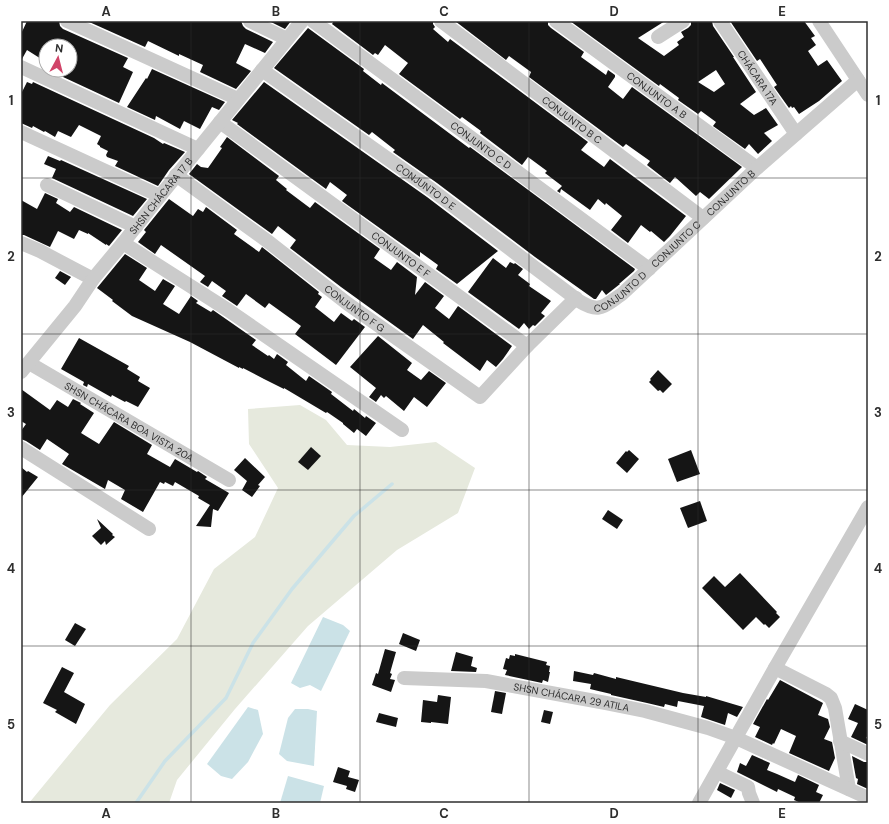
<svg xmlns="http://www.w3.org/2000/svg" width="889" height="824" viewBox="0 0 889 824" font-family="'DM Sans',sans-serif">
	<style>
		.green { fill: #e6e9dd }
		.water { fill: #cbe2e7 }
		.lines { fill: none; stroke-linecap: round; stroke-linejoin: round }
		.stream { stroke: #cbe2e7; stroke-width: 3.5 }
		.building { fill: #151515; fill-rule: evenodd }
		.minor { stroke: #cbcbcb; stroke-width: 14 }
		.grid { fill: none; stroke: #2e2e2e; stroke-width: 1; stroke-opacity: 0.55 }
		.labels { text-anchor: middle; stroke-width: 4; stroke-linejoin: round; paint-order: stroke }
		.street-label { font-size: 10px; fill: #2e2e2e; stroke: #fff }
		.neatline { fill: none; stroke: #2e2e2e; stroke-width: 1.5 }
		.grid-label { font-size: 13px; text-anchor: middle; font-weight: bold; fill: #2e2e2e }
	</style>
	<rect width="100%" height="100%" fill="#fff"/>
	<path class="green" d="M300,405L326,420L347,445L390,447L436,442L475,468L458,513L397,550L308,626L235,709L177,780L169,803H29L110,705L177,639L214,569L255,537L278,488L249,444L248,409Z"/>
	<g class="water">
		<path d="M323,617L343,625L350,631L321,691L310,685L300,688L291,683Z"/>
		<path d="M248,707L258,710L263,734L248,762L232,779L221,776L207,764Z"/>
		<path d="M295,709H308L317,711L314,766L287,761L279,754L288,718Z"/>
		<path d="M288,776L324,786L320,803H280Z"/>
	</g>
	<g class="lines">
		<path class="stream" d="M136,803L165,761L226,698L253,643L292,589L354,516L392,484"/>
	</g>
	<g class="building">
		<path d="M27,21H59L60,26L63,29L128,58L123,67L133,72L119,103L48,70H70V46H46V62L27,50L22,59H21V34Z"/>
		<path d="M87,21H241L243,26L246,29L273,42L265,53L245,44L236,63L251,71L236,89L200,72L203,65L179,54V56L148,41L145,47Z"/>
		<path d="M269,21H291L285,29Z"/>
		<path d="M334,21H433V24L435,27L433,29L448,42L450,39L588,142L581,150L604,167L610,159L686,216L670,236L664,242L651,231L650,232L641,225L628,243L611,230L622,216L606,203L605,205L598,199L590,210L561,189L560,193L557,191L562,186L545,173L547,171L528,157L522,165L480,133L481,131L462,117L460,119L399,74L408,63L385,45L378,55L375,53L373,55L332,24Z"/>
		<path d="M455,21H548V25L551,28L584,52L581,57L606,75L608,70L615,75V77L608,87L623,99L632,87L742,167L709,199L700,192L696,196L675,177L670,183L647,165L650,161L626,144L623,147L529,77L531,72L509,56L506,60Z"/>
		<path d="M570,21H665L638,38L664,56L679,45L677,42L684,37L681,32L688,28L691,25V21H712L713,26L734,57H733L756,92L740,104L754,115L766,108L778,125L764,133L772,141L758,154L749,144L745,149L713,126L716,122L701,111L698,114L678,100L679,98L660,84L659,86ZM716,70L725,84L714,92L698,82Z"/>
		<path d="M730,21H804L815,36L811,38L816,45L808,51L818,66L827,60L842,81L819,101L799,114L794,107L792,108L791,106L789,108L774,87L777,85L760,59L757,61Z"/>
		<path d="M308,28L364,69L363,71L381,85L382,83L469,148L470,147L635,269L634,271L619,284H620L606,295L602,290L596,299H594L535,257L437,183L393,152L395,150L372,132L369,135L274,68Z"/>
		<path d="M152,69L225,102L219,110L212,107L200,129L184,121L180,129L156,116L155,120L127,107L146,78L147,79Z"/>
		<path d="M27,82L32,84L33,82L154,138L163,144L164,143L185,152L169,170L158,186L115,166L118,161L107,157L106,155L108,151L100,147V146L97,144L101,136L79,125L71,137L58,131L55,137L45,131L44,132L33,126L32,128L21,123V94Z"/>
		<path d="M264,82L427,197L498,251L457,284L436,269L438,265L420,252V257L342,201L347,195L330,182L326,189L237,124L238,123L232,120Z"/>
		<path d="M227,137L279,176L276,180L287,189L286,190L310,208L315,202L380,249L374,258L391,270L397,262L417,277L415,295L425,282L444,296L435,308L449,319L458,306L512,346L503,359L496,367L487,360L480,371L443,343L444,342L423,325L413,339L341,287L290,248L296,240L278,226L272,234L189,174L197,164L201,167L208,168L222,148L220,147Z"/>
		<path d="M48,156L60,161L61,160L147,199L133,216L52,178L56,169L44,164Z"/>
		<path d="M45,193L58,199L56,203L70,212L74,207L122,230L109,246L106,244V245L88,233V234L79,230L74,239L58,231L50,247L24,235H21V200L37,209Z"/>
		<path d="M169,199L193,216L198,209L203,212L206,207L237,230L234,234L259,252L262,247L319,292L318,294L322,297L315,307L334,322L341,313L352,321L354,319L365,327L336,365L295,334L301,326L269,303L265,308L246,294L237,306L222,296L226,291L212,281L208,287L200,282L205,276L161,245L155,254L138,242L146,232L144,230Z"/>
		<path d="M125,254L147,268L139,280L155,291L163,279L175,286L163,304L179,314L191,296L198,301L196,303L211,312L213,310L256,340L252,345L268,356L269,355L274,359L277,354L288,362L286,365L306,381L309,376L332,392L331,394L353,411L354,409L365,418L366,416L376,423L366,436L357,429L354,433L343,424V423L327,412L326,413L284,388V389L264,379L243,368V369L239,367V368L190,342L132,316L112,301L113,300L97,288Z"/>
		<path d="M493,258L506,268L510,262L514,264L515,263L523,269L518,275L530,284L529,286L551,301L541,313L545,316L535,326L533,325L529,329L524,323L519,329L468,292Z"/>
		<path d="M60,271L71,277L65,285L55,278Z"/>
		<path d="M378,336L412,363L407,370L421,380L429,371L446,383L427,407L414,397L404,411L386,396L384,398L381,395L376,402L369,397L376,388L350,367Z"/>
		<path d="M79,338L129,366L127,369L140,377L138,381L150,388L138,407L126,401L125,402L112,395L111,397L88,384L87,387L83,385L84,382L61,369Z"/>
		<path d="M658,370L672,384L663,393L660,390L658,391L649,382L651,380L650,379Z"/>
		<path d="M21,389L50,410L57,400L68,407L73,399L81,403L80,404L94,413L81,433L99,444L114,422L152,445L147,454L170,467L175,459L197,472L198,471L207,477L205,479L229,493L218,511L213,509L211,527L196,526L210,505L198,498L199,496L175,482L173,486L165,482L164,484L160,482L143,512L121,499L125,490L108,480L105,489L62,464L69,454L47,439L40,450L26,441L21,439V431L26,424L21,421Z"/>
		<path d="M311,447L321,456L308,470L298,462Z"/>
		<path d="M629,450L639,459L627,473L616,463L626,451L627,452Z"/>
		<path d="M691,450L700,474L677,482L668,459Z"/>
		<path d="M245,458L265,477L258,485L260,486L252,497L242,490L247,481L234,470Z"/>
		<path d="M21,467L27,472L28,471L38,477L21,498Z"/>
		<path d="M700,501L707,521L688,528L680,508Z"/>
		<path d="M608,510L623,520L617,529L602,519Z"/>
		<path d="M97,519L113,534L112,535L115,537L106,545L105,541L101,545L92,536L101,528Z"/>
		<path d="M740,573L777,612L776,613L780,617L769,628L765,624L764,625L756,617L743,630L702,588L714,576L725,587Z"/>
		<path d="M75,623L86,629L75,646L65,640Z"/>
		<path d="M403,633L420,640L416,651L399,644Z"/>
		<path d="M385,649L396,652L390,673L392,674L390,679L395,680L391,692L372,685L376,673L378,674Z"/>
		<path d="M456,652L473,657L471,666L477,668L476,672L451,671Z"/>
		<path d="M515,654L547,662L546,665L550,666L549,672H550L548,682L543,680L542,683L505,675L507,670L503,669L506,658L509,659L510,655L515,656Z"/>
		<path d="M62,667L74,673L64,692L85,704L76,724L55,712L57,710L43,703Z"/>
		<path d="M574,671L593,675L594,673L616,679V677L683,693L706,697V696L743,707L737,717L728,713L725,725L701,717L704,706L678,701L677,707L665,704L664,707L647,703L611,695V694L590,689L591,684L573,681Z"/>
		<path d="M780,680L823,703L818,715L828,719L830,727L824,739L832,742L835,758L829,771L789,753L796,736L781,729L774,744L773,743L772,745L755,737L760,727L753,724L767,699L768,700Z"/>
		<path d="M495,691L506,693L502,714L491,712Z"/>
		<path d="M438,695L451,697L448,724L431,722V723L421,722L423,700L437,702Z"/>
		<path d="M855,704L868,710V735L866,738L868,739V745L851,737L858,723L848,719Z"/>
		<path d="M544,710L553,712L550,724L541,722Z"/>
		<path d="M379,713L398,718L396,727L376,722Z"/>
		<path d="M752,755L770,763L767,770L777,774L795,782L798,775L819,785L816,792L823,795L819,803H801L794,800L795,797L778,789L777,792L737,772L740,763L746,766Z"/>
		<path d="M852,756L864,762H868V789L857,784L858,779L856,778Z"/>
		<path d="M338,767L350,771L348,777L359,780L355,792L346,789L347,786L333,782Z"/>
		<path d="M720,783L735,790L731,798L717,790Z"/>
	</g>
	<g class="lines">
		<g class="minor">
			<path d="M67,21L238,99"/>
			<path d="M250,21L287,39"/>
			<path id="s1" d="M313,21L649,269"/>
			<path id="s2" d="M441,21L703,218"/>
			<path id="s3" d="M556,21L757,168"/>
			<path id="s4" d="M720,21L796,134"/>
			<path d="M819,21L868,95"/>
			<path d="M658,37L683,21"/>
			<path d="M21,67L198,149"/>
			<path id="s5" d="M262,70L432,190L579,301C600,314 604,306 622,294L757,168L858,80"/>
			<path id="s6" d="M220,122L527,346L576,298"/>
			<path d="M21,132L160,196"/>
			<path id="s7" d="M176,175L270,243L348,304L480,397L527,346"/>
			<path d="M47,185L136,227"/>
			<path d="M21,243L40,251L93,279"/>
			<path d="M123,243L228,310L402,430"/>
			<path id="s8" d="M29,363L229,480"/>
			<path id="s9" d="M21,372L75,306L93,279L123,243L160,196L302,21"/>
			<path d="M21,448L149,529"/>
			<path d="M775,668L826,694L831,698L835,708L849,789"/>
			<path id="s10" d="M404,678L486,681L606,703L645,711L708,728L736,738L868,798"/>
			<path d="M840,741L868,754"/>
			<path d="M717,772L748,787L749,793L753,803"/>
			<path d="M699,803L775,668L868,507"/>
		</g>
	</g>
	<path class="grid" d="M191,21V803M360,21V803M529,21V803M698,21V803M21,178H868M21,334H868M21,490H868M21,646H868"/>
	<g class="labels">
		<g class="street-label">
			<text dy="4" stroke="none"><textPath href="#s4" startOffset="68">CHÁCARA 17A</textPath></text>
			<text dy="4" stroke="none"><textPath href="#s3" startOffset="125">CONJUNTO A B</textPath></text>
			<text dy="4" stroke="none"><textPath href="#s2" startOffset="164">CONJUNTO B C</textPath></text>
			<text dy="4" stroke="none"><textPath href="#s1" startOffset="209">CONJUNTO C D</textPath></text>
			<text dy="4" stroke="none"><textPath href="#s5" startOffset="201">CONJUNTO D E</textPath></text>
			<text dy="4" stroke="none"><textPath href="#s5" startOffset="589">CONJUNTO B</textPath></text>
			<text dy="4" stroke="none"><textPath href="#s9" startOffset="225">SHSN CHÁCARA 17 B</textPath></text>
			<text dy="4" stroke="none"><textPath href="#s5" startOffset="514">CONJUNTO C</textPath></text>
			<text dy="4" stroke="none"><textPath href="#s6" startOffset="224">CONJUNTO E F</textPath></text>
			<text dy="4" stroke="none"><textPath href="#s5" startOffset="440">CONJUNTO D</textPath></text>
			<text dy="4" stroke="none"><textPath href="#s7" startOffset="223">CONJUNTO F G</textPath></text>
			<text dy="4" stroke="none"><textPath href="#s8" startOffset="116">SHSN CHÁCARA BOA VISTA 20A</textPath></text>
			<text dy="4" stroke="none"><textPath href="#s10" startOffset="169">SHSN CHÁCARA 29 ATILA</textPath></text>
		</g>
	</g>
	<rect width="889" height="824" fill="none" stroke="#ffffff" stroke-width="44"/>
	<g transform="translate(58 58) rotate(7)"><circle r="19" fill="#ffffff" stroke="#ababab"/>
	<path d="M0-3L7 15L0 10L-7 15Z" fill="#d14469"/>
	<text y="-6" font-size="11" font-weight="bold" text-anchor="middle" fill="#2e2e2e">N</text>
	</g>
	<rect x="22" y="22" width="845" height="780" class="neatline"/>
	<g class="grid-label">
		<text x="106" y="16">A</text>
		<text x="276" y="16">B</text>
		<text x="444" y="16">C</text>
		<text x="614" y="16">D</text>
		<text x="782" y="16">E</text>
		<text x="11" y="105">1</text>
		<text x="878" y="105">1</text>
		<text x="11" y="261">2</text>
		<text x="878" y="261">2</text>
		<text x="11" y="417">3</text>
		<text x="878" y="417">3</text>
		<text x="11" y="573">4</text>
		<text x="878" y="573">4</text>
		<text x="11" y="729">5</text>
		<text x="878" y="729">5</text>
		<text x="106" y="818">A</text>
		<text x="276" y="818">B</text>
		<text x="444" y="818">C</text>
		<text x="614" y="818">D</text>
		<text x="782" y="818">E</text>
	</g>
</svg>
